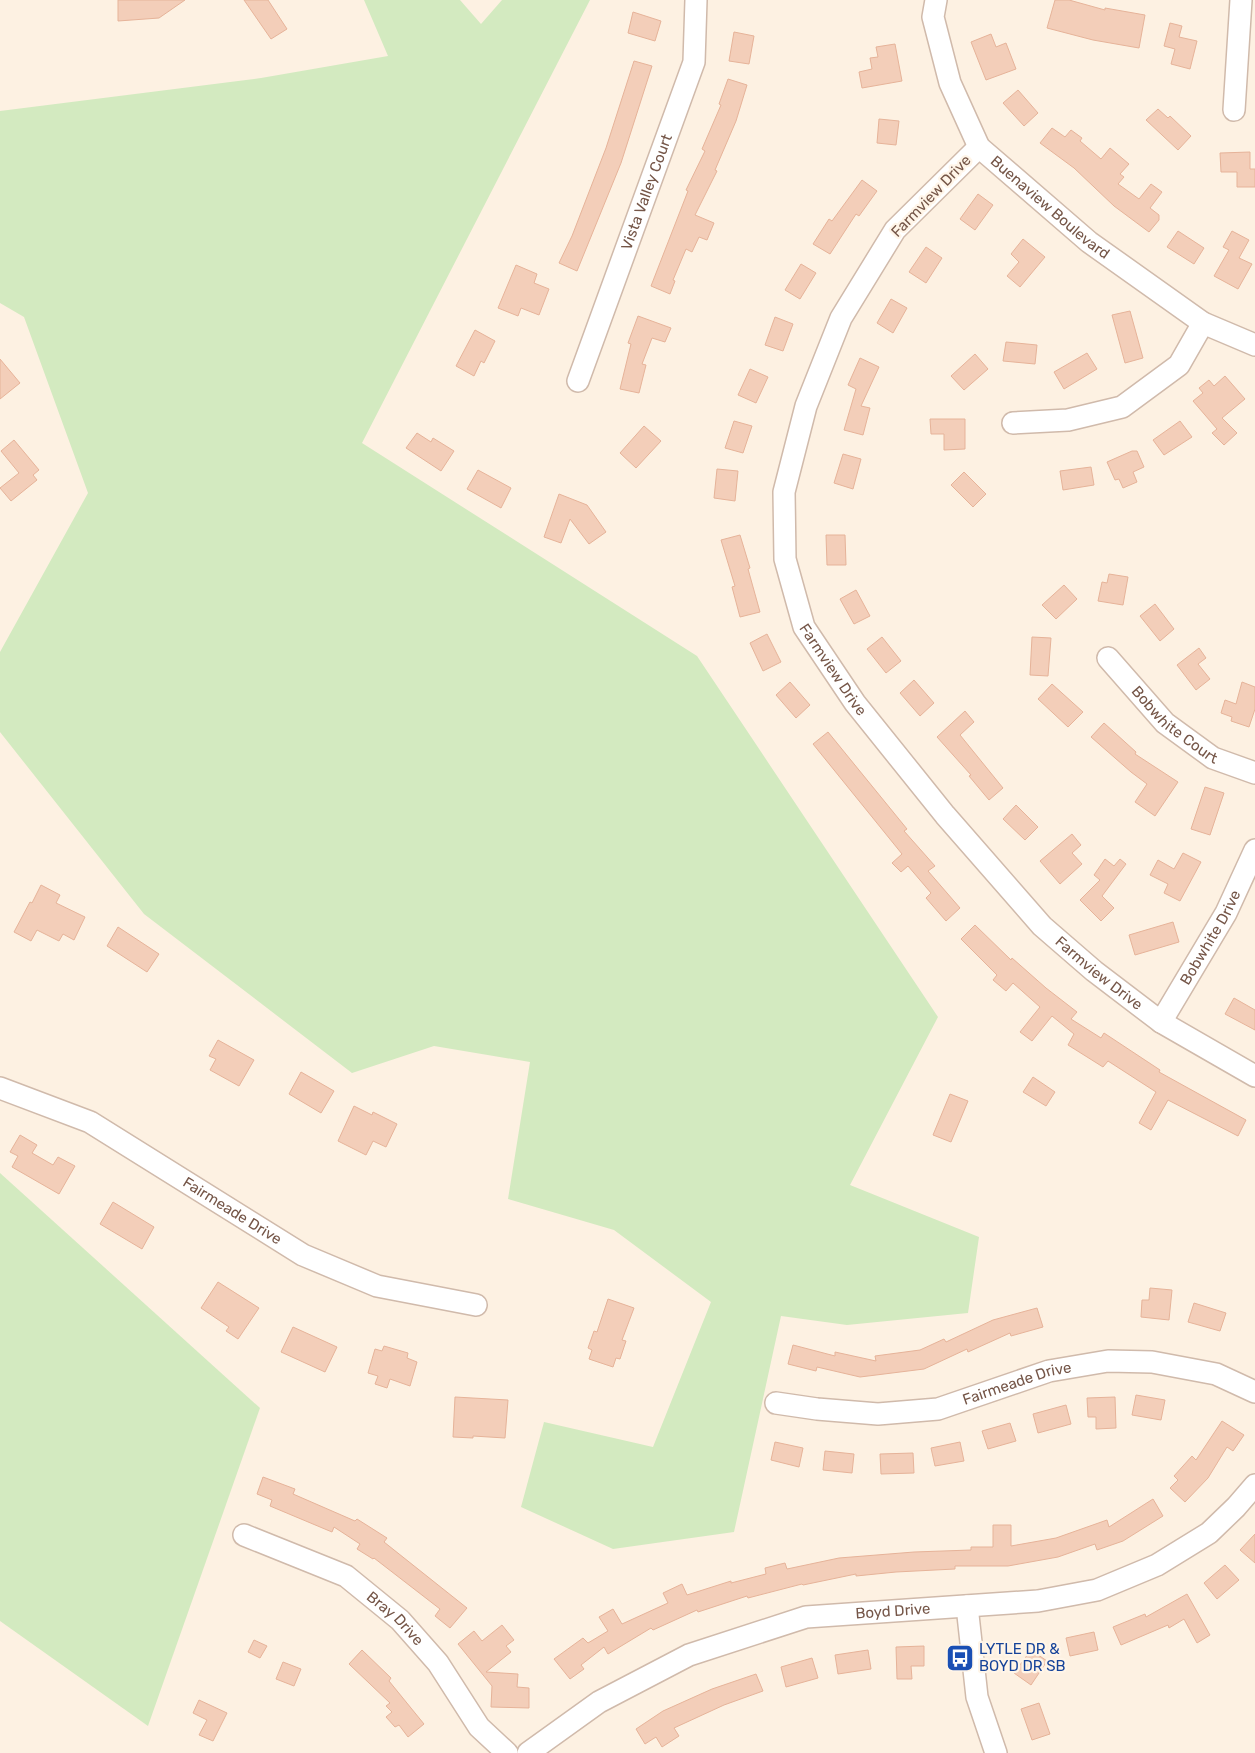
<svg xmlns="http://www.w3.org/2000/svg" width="1255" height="1753" viewBox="0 0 1255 1753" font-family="Rubik,sans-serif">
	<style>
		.green { fill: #d3eac0 }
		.building { fill: #f3ceb9; stroke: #e6b399 }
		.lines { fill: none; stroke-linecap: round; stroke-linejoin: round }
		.minor-casing { stroke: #d0baab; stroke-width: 24 }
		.minor { stroke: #fff; stroke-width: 21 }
		.labels { text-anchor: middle; stroke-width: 4.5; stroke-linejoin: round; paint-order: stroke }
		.street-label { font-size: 15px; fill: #755648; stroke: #fff5e8 }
		.transit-label { font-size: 15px; fill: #164399; stroke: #fff5e8; text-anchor: start }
	</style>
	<rect width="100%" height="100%" fill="#fdf1e2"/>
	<g class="green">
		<path d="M364,0H460L481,24L502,0H590L362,443L697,656L938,1017L850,1185L979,1237L968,1313L847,1325L781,1316L734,1532L613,1549L521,1507L544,1422L653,1447L711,1302L614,1230L508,1199L530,1062L434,1046L352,1073L144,914L0,732V652L88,493L24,317L0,303V111L261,78L388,56Z"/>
		<path d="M0,1173L260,1408L148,1726L0,1621Z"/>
	</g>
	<g class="building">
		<path d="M118,0H185L159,18L118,21Z"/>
		<path d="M244,0H268L287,29L271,39Z"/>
		<path d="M1055,0H1069L1105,10V8L1145,15L1139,48L1093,40L1047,28Z"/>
		<path d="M633,12L661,21L655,41L628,33Z"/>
		<path d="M1170,23L1182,26L1179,37L1197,41L1190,69L1171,64L1175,49L1164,46Z"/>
		<path d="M734,32L754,36L749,64L729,61Z"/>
		<path d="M991,34L996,47L1006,43L1016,69L986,80L971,42Z"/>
		<path d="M895,44L902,81L862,88L859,72L872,69L870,58L878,57L876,47Z"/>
		<path d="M634,61L652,66L621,163L577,271L559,263L572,236L606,148Z"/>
		<path d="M728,79L747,85L736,121L715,170L717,171L695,215L714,223L707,240L699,237L692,252L686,249L673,280L675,281L670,294L651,286L688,191L686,190L705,151L702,149L721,105L719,104Z"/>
		<path d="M1018,90L1038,113L1024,126L1003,103Z"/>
		<path d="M1158,109L1168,118L1170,116L1191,136L1178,150L1146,120Z"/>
		<path d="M879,119L899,121L896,145L877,143Z"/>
		<path d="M1052,128L1065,137L1071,130L1082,138L1080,141L1101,159L1110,148L1129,164L1120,174L1124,177L1118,184L1139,199L1151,184L1162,192L1150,208L1159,215V220L1149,232L1114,206L1074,168L1040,143Z"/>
		<path d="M1250,152V169H1255V187H1237V172H1221L1220,153Z"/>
		<path d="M862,180L877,191L859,216L856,214L830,254L813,244L829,219L832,221Z"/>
		<path d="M978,194L993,205L975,230L960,219Z"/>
		<path d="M1178,231L1204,248L1194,264L1167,247Z"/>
		<path d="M1232,231L1249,240L1239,258L1252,264L1238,289L1214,276L1229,250L1223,247Z"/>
		<path d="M1023,239L1045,257L1020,287L1007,276L1019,262L1011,254Z"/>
		<path d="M926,247L942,258L926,283L909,272Z"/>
		<path d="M801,264L816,273L800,299L785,290Z"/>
		<path d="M516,265L537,274L534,283L549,289L539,315L521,308L518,316L498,308Z"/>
		<path d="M891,299L907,308L893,333L877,323Z"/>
		<path d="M1130,311L1143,358L1125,363L1112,315Z"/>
		<path d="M638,316L671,328L665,342L652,338L642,364L646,365L639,393L620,389L631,344L628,343Z"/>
		<path d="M775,317L793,324L783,351L765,345Z"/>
		<path d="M475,330L495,341L484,363L481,361L474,376L456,366Z"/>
		<path d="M1006,342L1037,345L1035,364L1003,361Z"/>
		<path d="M1087,353L1097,369L1064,389L1054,372Z"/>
		<path d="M975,354L988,369L964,390L951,376Z"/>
		<path d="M860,358L879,367L861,406L870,408L863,435L844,430L856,389L848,385Z"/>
		<path d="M0,359L20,383L0,399Z"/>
		<path d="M750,369L768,377L756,403L738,395Z"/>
		<path d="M1225,376L1245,399L1222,418L1237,433L1224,445L1212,433L1217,429L1193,401L1203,393L1199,388L1209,380L1214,386Z"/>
		<path d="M930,419H965V449L944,450V434H931Z"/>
		<path d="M734,421L752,426L743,453L725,448Z"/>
		<path d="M1180,421L1192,437L1164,455L1153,440Z"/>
		<path d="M644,426L661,441L636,468L620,453Z"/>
		<path d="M417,433L431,442L433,438L454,451L441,471L406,448Z"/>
		<path d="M14,440L39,470L33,475L37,480L11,501L0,488L19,473L1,451Z"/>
		<path d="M1132,451H1137L1144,467L1133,472L1137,482L1123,488L1119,479L1115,480L1107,462Z"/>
		<path d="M843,454L861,459L853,489L834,483Z"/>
		<path d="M1091,467L1094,485L1063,490L1060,471Z"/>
		<path d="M717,469L738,471L735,501L714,498Z"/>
		<path d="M478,470L511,488L501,508L467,489Z"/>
		<path d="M964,472L986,494L973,507L951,485Z"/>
		<path d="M559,494L587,505L606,532L589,544L570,519L561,543L544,537Z"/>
		<path d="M740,535L750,568L748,569L760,612L740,617L732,587L735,586L721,540Z"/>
		<path d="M826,535H845L846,565H827Z"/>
		<path d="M1109,574L1128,577L1123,605L1098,601L1102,582L1107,583Z"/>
		<path d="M1064,585L1077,599L1056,619L1042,605Z"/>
		<path d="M856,590L870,616L854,624L840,599Z"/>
		<path d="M1155,604L1174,629L1160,641L1140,616Z"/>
		<path d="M767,634L781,662L763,671L750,643Z"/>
		<path d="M882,637L901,661L886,673L867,649Z"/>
		<path d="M1032,637L1051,638L1048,676L1030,675Z"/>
		<path d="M1199,648L1206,658L1198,664L1210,679L1196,690L1177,665Z"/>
		<path d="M914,680L934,703L920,716L900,693Z"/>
		<path d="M790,682L810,705L796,718L776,695Z"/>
		<path d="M1242,682L1255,687V709L1249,727L1231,721L1232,717L1221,713L1225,700L1236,704Z"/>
		<path d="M1052,684L1083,712L1068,727L1038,699Z"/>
		<path d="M965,711L974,722L960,735L1003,788L989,800L969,776L971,775L937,737Z"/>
		<path d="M1104,723L1136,752L1135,754L1178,782L1155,816L1135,802L1147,784L1131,772L1091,737Z"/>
		<path d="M828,732L907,829L904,831L935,866L928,871L960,908L946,921L926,898L931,893L908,866L901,872L892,863L902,854L813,744Z"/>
		<path d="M1205,787L1224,793L1210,835L1191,829Z"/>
		<path d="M1016,805L1038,827L1025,840L1003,819Z"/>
		<path d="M1072,834L1081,845L1072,853L1082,864L1060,884L1040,861Z"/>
		<path d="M1183,853L1201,862L1180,901L1164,893L1168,884L1150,875L1158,860L1174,869Z"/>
		<path d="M1105,859L1114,866L1120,859L1126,864L1102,896L1114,908L1101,921L1080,900L1100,880L1094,875Z"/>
		<path d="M41,885L60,895L56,903L85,917L74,940L63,934L59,941L37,930L31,941L14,932L30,902L32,903Z"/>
		<path d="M1173,922L1179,942L1135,955L1129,935Z"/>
		<path d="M975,925L1011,960L1012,958L1046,988L1077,1012L1071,1019L1101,1038L1104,1033L1160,1070L1159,1072L1246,1120L1238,1136L1168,1100L1151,1130L1139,1123L1156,1092L1108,1061L1103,1067L1068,1045L1074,1034L1052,1016L1032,1041L1020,1032L1040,1007L1013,983L1006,991L993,980L997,975L961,939Z"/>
		<path d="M118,927L159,954L147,972L107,946Z"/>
		<path d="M1234,998L1255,1010V1030L1225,1014Z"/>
		<path d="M218,1040L254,1060L239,1086L210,1070L216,1059L209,1056Z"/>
		<path d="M301,1072L334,1091L321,1113L289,1094Z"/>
		<path d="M1033,1077L1055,1092L1046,1106L1023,1092Z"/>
		<path d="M950,1094L968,1101L951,1142L933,1135Z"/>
		<path d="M354,1106L372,1115L373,1112L397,1124L386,1147L373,1141L366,1155L338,1141Z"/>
		<path d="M20,1135L37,1145L32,1153L53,1165L58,1157L75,1166L59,1194L12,1167L18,1156L10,1152Z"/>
		<path d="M113,1202L154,1227L142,1249L100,1224Z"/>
		<path d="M218,1282L259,1308L238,1339L226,1331L229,1327L201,1308Z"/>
		<path d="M1150,1288L1172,1290L1169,1320L1141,1317L1142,1300H1149Z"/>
		<path d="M608,1299L634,1308L622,1340L626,1341L620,1359L616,1358L613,1367L589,1359L592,1350L588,1348L594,1331L597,1332Z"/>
		<path d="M1194,1303L1226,1313L1220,1331L1188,1322Z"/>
		<path d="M1037,1308L1043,1327L1011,1336L1010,1333L968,1352L967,1349L924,1369L860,1377L817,1367L816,1371L788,1364L793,1345L835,1356V1352L876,1361L875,1356L920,1350L944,1339L946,1342L993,1320Z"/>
		<path d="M293,1327L337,1347L325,1372L281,1352Z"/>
		<path d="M384,1346L408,1353L407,1358L417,1362L410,1386L390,1379L387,1388L375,1384L378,1376L368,1373L375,1349L382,1351Z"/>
		<path d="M1136,1395L1165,1400L1161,1420L1132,1415Z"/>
		<path d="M455,1397L508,1400L505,1438L473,1436V1438L453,1437Z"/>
		<path d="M1115,1397L1116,1428L1096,1429V1417H1088L1087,1398Z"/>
		<path d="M1066,1405L1071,1424L1038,1433L1033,1414Z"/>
		<path d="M1222,1421L1244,1435L1233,1451L1227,1447L1208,1478L1185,1502L1170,1488L1178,1480L1174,1476L1192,1456L1196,1460Z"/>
		<path d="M1010,1423L1016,1441L988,1449L982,1431Z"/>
		<path d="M775,1442L803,1448L799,1467L771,1460Z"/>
		<path d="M960,1442L964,1461L935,1466L931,1448Z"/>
		<path d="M825,1451L854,1454L852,1473L823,1470Z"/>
		<path d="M913,1453L914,1473L881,1474L880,1454Z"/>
		<path d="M263,1477L295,1489L293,1494L355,1521L357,1519L387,1538L384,1542L467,1608L450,1628L435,1616L440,1609L374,1558L373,1559L357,1549L360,1544L334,1527L332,1532L270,1506L272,1500L257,1494Z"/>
		<path d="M1153,1499L1163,1516L1123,1541L1097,1550L1095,1544L1058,1557L1008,1566H955V1569L896,1572L856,1576V1574L803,1585L802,1584L748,1598L747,1596L698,1612L697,1610L653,1630L651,1628L608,1654L604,1647L581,1665L584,1669L570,1679L554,1659L583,1638L588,1643L608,1631L599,1617L613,1609L622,1624L668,1603L663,1593L682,1584L687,1595L731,1581V1583L766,1574L765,1568L785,1563L787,1569L839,1558L914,1552L971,1550V1547H993V1525H1011V1546L1056,1538L1107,1520L1109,1527Z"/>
		<path d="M1255,1534V1563L1240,1550Z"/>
		<path d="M1225,1565L1239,1580L1217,1599L1204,1583Z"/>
		<path d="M1187,1594L1210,1635L1197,1643L1184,1619L1169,1628L1168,1625L1121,1645L1113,1627L1145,1614L1146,1617Z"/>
		<path d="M502,1625L514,1640L506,1646L511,1652L486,1672L518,1674L517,1687L529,1688V1708L491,1707L492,1686L458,1644L474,1631L482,1641Z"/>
		<path d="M1094,1632L1098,1650L1070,1656L1066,1638Z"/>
		<path d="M254,1640L267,1646L260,1658L248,1652Z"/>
		<path d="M924,1646V1666H911L912,1679H897L896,1647Z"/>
		<path d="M362,1650L391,1678L389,1681L424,1724L408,1737L399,1725L395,1727L386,1717L392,1712L386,1706L390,1703L349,1664Z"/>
		<path d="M868,1650L871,1669L838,1674L835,1655Z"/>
		<path d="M1031,1650L1047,1661L1031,1685L1014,1673Z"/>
		<path d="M812,1658L818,1678L786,1687L781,1667Z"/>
		<path d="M283,1662L301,1669L294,1686L276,1679Z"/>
		<path d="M756,1674L763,1691L724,1705L674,1728L679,1736L662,1747L656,1737L645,1744L636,1729L663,1711L712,1689Z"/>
		<path d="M199,1700L227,1713L213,1741L199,1735L207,1720L193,1713Z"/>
		<path d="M1039,1703L1050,1734L1032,1740L1021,1709Z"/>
	</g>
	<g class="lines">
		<g class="minor-casing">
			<g id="minor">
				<path id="s1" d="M936,0L933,17L950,83L979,147L1089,242L1203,323L1255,345"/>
				<path d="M1234,110L1241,0"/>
				<path id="s2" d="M979,147L895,230L841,318L806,406L784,492L785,559L804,627L855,703L945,815L1042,926L1094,971L1161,1022L1255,1076"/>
				<path id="s3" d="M578,381L694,62L696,0"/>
				<path d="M1013,423L1068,420L1122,407L1179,365L1203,323"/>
				<path id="s4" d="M1108,658L1165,723L1213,758L1255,773"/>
				<path id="s5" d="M1161,1022L1226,913L1255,850"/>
				<path id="s6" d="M0,1088L90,1122L303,1255L377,1286L476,1305"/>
				<path id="s7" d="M776,1403L817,1409L878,1414L938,1409L1049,1371L1108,1361L1152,1362L1216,1374L1255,1392"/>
				<path id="s8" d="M244,1535L346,1576L400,1620L438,1663L479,1727L507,1753"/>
				<path d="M967,1606L977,1697L996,1753"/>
				<path id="s9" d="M528,1753L599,1702L689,1655L806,1617L1038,1601L1097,1590L1157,1565L1209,1533L1236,1507L1255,1485"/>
			</g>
		</g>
		<use href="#minor" class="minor"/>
	</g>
	<defs>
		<g id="bus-square" transform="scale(1.4375)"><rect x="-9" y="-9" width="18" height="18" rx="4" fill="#1a4fb4" stroke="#fff5e8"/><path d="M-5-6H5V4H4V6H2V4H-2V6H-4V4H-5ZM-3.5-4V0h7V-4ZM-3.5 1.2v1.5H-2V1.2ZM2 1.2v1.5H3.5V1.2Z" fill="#fff"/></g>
	</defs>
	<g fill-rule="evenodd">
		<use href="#bus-square" x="960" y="1658"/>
	</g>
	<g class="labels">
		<g class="street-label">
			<text dy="5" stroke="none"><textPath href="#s3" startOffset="201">Vista Valley Court</textPath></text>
			<text transform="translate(931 196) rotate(-46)" y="5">Farmview Drive</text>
			<text dy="5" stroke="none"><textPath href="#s1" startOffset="249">Buenaview Boulevard</textPath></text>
			<text dy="5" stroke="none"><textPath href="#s2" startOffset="594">Farmview Drive</textPath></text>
			<text dy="5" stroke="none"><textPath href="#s4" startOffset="95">Bobwhite Court</textPath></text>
			<text dy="5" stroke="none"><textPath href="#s5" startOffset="98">Bobwhite Drive</textPath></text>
			<text dy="5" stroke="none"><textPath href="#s2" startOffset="999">Farmview Drive</textPath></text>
			<text dy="5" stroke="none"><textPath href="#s6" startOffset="264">Fairmeade Drive</textPath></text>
			<text dy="5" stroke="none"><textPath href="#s7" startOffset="246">Fairmeade Drive</textPath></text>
			<text dy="5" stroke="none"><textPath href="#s9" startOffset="399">Boyd Drive</textPath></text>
			<text dy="5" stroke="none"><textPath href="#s8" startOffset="175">Bray Drive</textPath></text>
		</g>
		<g class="transit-label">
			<text x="979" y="1654">LYTLE DR &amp;<tspan x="979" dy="17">BOYD DR SB</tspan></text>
		</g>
	</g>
</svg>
